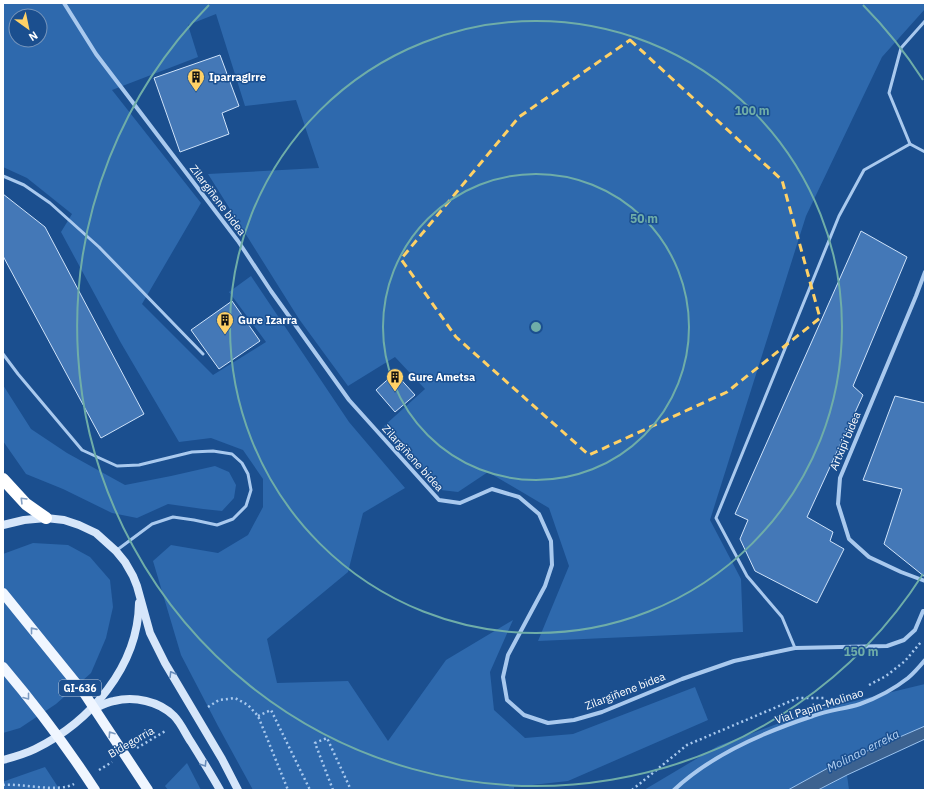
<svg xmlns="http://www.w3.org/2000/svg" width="928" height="793" viewBox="0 0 928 793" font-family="'IBM Plex Sans',sans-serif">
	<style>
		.green { fill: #2e69ad; fill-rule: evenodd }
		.water { fill: #3c6290; stroke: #9cc4f0 }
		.building { fill: #4478b7; stroke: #cfe3fa }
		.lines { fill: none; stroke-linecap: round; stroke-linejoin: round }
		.path { stroke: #a9c9ee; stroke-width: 2.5; stroke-dasharray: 2 3; stroke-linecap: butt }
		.lane { stroke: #a9c9ee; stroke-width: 3 }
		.street { stroke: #a9c9ee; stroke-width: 4 }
		.secondary { stroke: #d6e6fa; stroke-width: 8 }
		.primary { stroke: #f0f6ff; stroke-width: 10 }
		.highway { stroke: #fff; stroke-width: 12 }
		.oneway { stroke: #829ec1 }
		.oneway2 { stroke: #7b9ac1 }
		.oneway3 { stroke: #668bba }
		.marked { fill: none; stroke: #ffd166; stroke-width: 3; stroke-dasharray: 8 5; stroke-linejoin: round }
		.ring { fill: none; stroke: #6fada8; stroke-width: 2 }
		.labels { text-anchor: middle; stroke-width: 3; stroke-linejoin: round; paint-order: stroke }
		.shield { fill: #1b4f8f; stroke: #bbcadd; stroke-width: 1 }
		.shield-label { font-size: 10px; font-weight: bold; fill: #fff }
		.poi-label { font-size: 11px; font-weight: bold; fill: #fff; stroke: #1b4f8f; text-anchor: start }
		.street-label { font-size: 11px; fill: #fff; stroke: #1b4f8f }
		.water-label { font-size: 12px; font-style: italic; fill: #b5d3f5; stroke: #1b4f8f }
		.centre { fill: #6fada8; stroke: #1b4f8f; stroke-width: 2 }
		.ring-label { font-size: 12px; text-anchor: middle; font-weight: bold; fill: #6fada8; stroke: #1b4f8f; stroke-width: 3; stroke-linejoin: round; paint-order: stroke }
	</style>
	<rect width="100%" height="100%" fill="#1b4f8f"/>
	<g class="green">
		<path d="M3,3H925V9L882,57L806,216L710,520L741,579L743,632L538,641L569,566L549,508L488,472L458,492L441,490L384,426L425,389L395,357L348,386L299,319L208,174L319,168L296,100L245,106L216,14L188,25L198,57L112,90L201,203L142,304L213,375L266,342L229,292L251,276L349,422L405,488L363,513L348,572L267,639L277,683L348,681L388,741L446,660L513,620L490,672L494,710L525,738L573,734L695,687L708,720L568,781L514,787V790H253L218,726L181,655L153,561L171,545L218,553L248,535L263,507V479L243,450L211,438L179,442L121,343L61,232L72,214L27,178L3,167ZM16,16H40V40H16Z"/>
		<path d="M3,385L31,429L67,453L125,485L171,476L215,466L229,472L236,485L234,498L222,511L203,509L168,504L137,518L112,513L63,489L26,474L3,441Z"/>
		<path d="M33,543L68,545L90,557L110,580L113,607L106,638L91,673L56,704L20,728L3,733V554Z"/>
		<path d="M925,684V726L828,768L788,790H644L718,746L809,712Z"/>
		<path d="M187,763L201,790H168L165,786Z"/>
		<path d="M45,767L60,790H3V782L5,781Z"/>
		<path d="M847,775L849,790H819Z"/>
	</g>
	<path class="water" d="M925,726V739L847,775L818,790H788L828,768Z"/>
	<g class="building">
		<path d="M220,55L239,106L222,113L229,134L180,152L154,78Z"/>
		<path d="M3,194L45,227L144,414L101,438L3,256Z"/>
		<path d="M861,231L907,257L853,386L863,395L807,517L833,532L830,541L844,549L817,603L755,571L740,539L748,520L735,514Z"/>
		<path d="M232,301L260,341L219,369L191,330Z"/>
		<path d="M395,373L415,395L395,412L376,390Z"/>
		<path d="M895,396L925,403V577L884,544L902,489L863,480Z"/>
	</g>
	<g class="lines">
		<g class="path">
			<path d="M869,685L886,676L905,661L921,642"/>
			<path d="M208,707L219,700L235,698L248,705L258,716L288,790"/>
			<path d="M258,716L271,710L310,790"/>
			<path d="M137,748L167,730"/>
			<path d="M99,770L112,762"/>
			<path d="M3,785C22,783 58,793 74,784"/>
			<path d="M333,790L315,743L327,738L351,790"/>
			<path d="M632,790L687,745L798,698H826"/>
		</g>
		<g class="lane">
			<path d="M925,21L901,48L889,93L910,144L925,152"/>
			<path d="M3,176L24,185L50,203L99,247L203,354"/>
			<path d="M3,354L18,374L82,450L117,466L139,465L192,452L213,451L232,454L242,463L248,474L251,490L246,506L233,519L217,525L194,520L173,517L152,524L117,550"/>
			<path d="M795,648L782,617L747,576L716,518L839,216L864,170L910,144"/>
		</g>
		<g class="street">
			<path d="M64,3L96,54L238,241L271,291L349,400L439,500L460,503L492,489L519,497L539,514L551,541L552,565L545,586L508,655L503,677L507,700L524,715L548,723L574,720L602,712L682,679L734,661L795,648L887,646L904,640L915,630L923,611H925"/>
			<path d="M925,272L916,296L840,478L838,504L849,539L869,557L901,572L925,581"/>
			<path d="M674,790C712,754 764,732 813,716C828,710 845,709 860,704C877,698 894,689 908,678C914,673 920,666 925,660"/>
		</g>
		<g class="secondary">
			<path d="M3,525L24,520L46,518L64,520L79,525L96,533L116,551L125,562L133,576L137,586L150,633L165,663L222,759L238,790"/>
			<path d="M94,709C100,706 107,702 114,701C134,696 159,701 174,716C181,723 186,735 191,742C201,758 211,774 220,790"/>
			<path d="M3,760C14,757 25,754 35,749C90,722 138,667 139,603"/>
		</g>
		<g class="primary">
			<path d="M3,593L84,693L148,790"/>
			<path d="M3,667C36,706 67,747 95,790"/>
		</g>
		<path class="highway" d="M3,479L26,504L46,518"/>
	</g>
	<defs><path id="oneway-chevron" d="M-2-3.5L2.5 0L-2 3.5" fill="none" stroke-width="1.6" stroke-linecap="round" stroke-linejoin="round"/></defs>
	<use class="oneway" href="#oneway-chevron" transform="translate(23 500) rotate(-135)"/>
	<g class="oneway2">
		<use href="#oneway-chevron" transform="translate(33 630) rotate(-129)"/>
		<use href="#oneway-chevron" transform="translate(27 697) rotate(52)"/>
		<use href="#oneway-chevron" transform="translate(111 734) rotate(-124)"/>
	</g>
	<g class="oneway3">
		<use href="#oneway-chevron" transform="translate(172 674) rotate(-121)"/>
		<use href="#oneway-chevron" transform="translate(204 764) rotate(58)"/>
	</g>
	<path class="marked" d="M630,40L782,180L820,318L727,392L589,455L456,337L401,259L519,117Z"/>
	<g class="ring">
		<circle cx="536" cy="327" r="153"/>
		<circle cx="536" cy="327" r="306"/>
		<path d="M923 574A459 459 0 1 1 209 5M863 5A459 459 0 0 1 923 80"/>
	</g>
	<defs>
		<g id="building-pin" transform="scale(0.9)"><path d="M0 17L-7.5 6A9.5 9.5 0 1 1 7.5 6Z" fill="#ffd166" stroke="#1b4f8f"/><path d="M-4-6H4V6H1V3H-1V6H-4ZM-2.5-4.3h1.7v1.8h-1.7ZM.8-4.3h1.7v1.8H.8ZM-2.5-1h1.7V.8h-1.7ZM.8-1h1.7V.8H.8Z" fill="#111"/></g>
	</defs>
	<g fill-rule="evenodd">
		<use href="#building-pin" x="196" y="77"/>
		<use href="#building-pin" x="225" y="320"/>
		<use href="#building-pin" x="395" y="377"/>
	</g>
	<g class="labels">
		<rect class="shield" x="59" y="680" width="42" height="16" rx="3"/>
		<g class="shield-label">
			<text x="80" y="692">GI-636</text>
		</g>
		<g class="poi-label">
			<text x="209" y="81">Iparragirre</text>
			<text x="238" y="324">Gure Izarra</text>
			<text x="408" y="381">Gure Ametsa</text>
		</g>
		<g class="street-label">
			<text transform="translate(218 200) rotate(53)" y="4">Zilargiñene bidea</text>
			<text transform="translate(845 441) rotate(-67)" y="4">Artxipi bidea</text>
			<text transform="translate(413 458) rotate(48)" y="4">Zilargiñene bidea</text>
			<text transform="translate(625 691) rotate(-21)" y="4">Zilargiñene bidea</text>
			<text transform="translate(819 706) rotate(-18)" y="4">Vial Papin-Molinao</text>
			<text transform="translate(131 742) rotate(-30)" y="4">Bidegorria</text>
		</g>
		<g class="water-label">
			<text transform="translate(863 751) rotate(-27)" y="4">Molinao erreka</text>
		</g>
	</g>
	<circle cx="536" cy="327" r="6" class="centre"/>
	<g class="ring-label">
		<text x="752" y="115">100 m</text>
		<text x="644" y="223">50 m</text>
		<text x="861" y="656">150 m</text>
	</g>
	<rect width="928" height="793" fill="none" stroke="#ffffff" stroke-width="8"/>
	<g transform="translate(28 28) rotate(147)"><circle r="19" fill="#1b4f8f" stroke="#7695bc"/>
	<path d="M0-3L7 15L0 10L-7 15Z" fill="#ffd166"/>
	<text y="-6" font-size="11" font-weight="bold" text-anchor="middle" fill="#ffffff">N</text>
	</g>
</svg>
